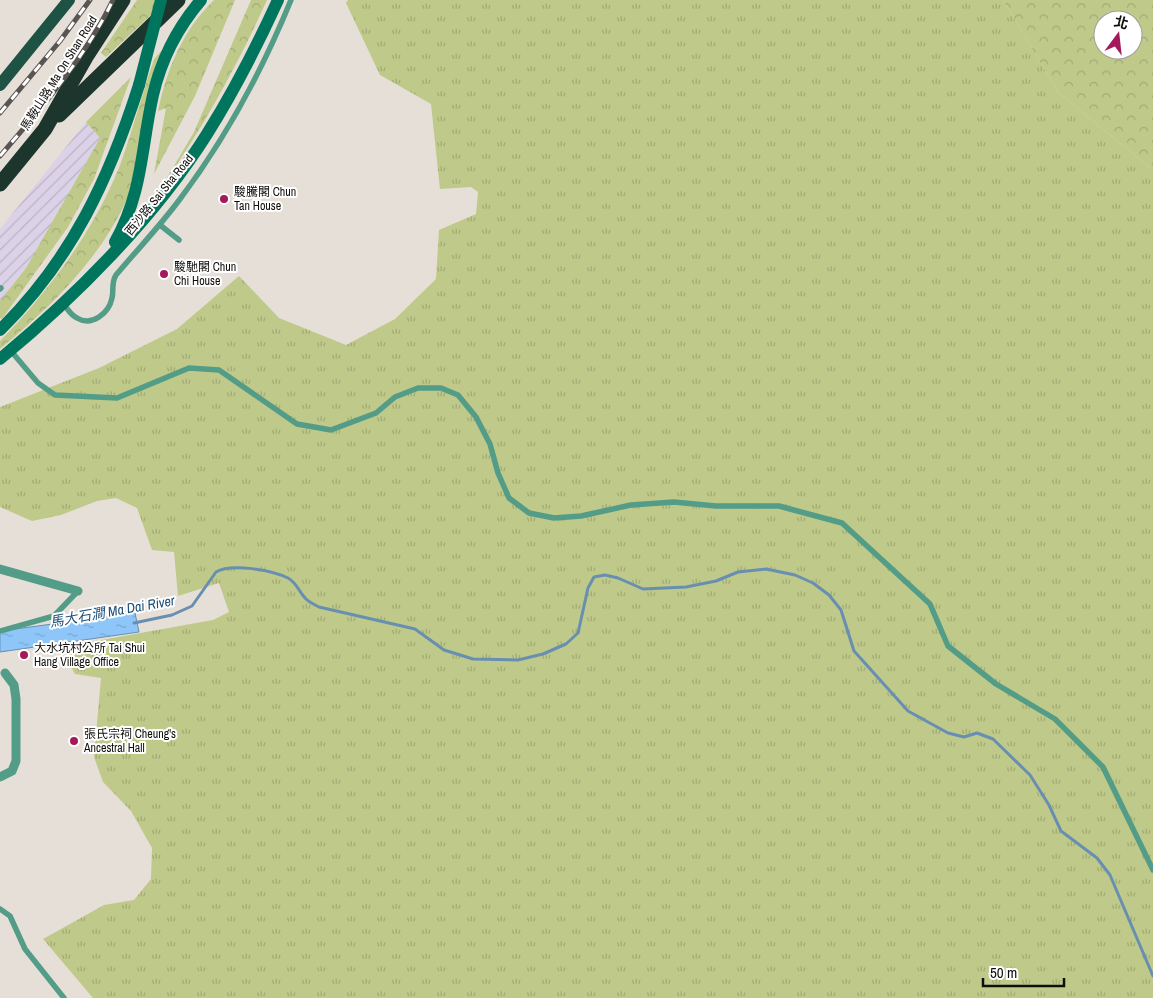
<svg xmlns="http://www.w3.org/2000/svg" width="1153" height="998" viewBox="0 0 1153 998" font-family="'Archivo Narrow','Noto Sans TC',sans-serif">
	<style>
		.industrial { fill: url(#industrial-furrows) }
		.grass { fill: url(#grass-tufts) }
		.forest { fill: url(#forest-crowns); fill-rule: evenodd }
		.water { fill: url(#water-ripples); stroke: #688fb2 }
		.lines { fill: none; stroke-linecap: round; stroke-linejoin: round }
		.stream { stroke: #688fb2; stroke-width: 3 }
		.service { stroke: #539c87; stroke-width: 5.5 }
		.pedestrian { stroke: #539c87; stroke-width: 9 }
		.secondary { stroke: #00755e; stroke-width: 12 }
		.primary { stroke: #1e5244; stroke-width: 12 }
		.motorway { stroke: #1c362e; stroke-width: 15 }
		.rail-casing { stroke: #595551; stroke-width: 5 }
		.rail { stroke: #fff; stroke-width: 3; stroke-dasharray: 9; stroke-linecap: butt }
		.secondary-bridge { stroke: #00755e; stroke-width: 12 }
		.poi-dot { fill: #a5185c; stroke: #fff; stroke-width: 2 }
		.labels { text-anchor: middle; stroke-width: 4; stroke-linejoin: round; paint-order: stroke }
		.street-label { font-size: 12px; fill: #100e0b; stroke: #fff }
		.poi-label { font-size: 12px; fill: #100e0b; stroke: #fff; text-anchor: start }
		.water-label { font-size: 14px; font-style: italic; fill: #1c4e79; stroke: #fff }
	</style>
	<defs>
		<pattern id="industrial-furrows" width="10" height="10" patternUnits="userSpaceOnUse" patternTransform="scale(1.25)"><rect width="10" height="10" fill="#dbd2e7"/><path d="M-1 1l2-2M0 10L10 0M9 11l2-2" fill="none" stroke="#bbb3c5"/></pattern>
		<pattern id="grass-tufts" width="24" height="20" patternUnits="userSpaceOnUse" patternTransform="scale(1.25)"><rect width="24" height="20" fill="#bfc989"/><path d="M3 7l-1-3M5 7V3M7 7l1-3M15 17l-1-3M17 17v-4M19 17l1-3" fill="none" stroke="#a3ab75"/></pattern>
		<pattern id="forest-crowns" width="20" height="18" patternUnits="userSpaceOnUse" patternTransform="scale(1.25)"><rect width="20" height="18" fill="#bfc989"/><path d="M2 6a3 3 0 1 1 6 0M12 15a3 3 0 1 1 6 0" fill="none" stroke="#a3ab75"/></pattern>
		<pattern id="water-ripples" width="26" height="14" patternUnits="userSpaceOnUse" patternTransform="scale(1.25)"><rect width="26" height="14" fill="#8ec6fa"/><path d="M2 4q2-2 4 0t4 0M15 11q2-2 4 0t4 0" fill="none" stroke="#79a9d5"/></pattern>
	</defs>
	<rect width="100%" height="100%" fill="#e6dfd7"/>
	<path class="industrial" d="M86,122L100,138L26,268L0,301V229Z"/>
	<path class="grass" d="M348,0H1003L1058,92L1153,170V998H93L43,939L104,905L134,900L151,879L152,848L131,811L103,782L94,757L101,678L75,674L66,658L68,646L213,620L229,612L219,583L178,596L174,552L152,550L137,508L116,498L97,501L61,515L32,521L0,507V407L99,368L177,329L239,276L279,318L346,345L395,319L436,279L439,230L476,214L478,192L471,187L440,189L431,104L380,75L346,3Z"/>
	<g class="forest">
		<path d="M137,0H167L106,57L101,53Z"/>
		<path d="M214,0H235L195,96L154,174L166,108L158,111C167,69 182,31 214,0Z"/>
		<path d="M251,0H267C238,64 205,125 164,183L194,132Z"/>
		<path d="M1003,0H1153V170L1058,92ZM1103,20H1133V50H1103Z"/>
		<path d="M163,49L129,195C101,258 53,305 0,349V341C49,291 94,231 120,165C133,130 142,94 154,59Z"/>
		<path d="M131,77L94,179L68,227L2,319L0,318V301L26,268L100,138L86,122Z"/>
	</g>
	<path class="water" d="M135,613L139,632L0,652V631Z"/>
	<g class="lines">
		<path class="stream" d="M134,623L172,615L192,606L216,572C231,563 272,570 288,578C297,583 299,592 306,599C309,602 315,605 319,607L415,629L444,650L473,659L518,660L543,654L566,644L578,633L588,588L594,577L605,575L618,578L643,589L686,587L716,581L738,572L766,569L795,575L813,583L829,595L841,610L854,651L908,711L948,733L964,737L977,733L993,739L1030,775L1049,805L1061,831L1097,858L1110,875L1153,976"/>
		<g class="service">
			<path d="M160,225L179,240"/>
			<path d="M0,289L1,288"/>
			<path d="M64,304C67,309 71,315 77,318C92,327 109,313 112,298C114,290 111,283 116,275C137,250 160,226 180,199C226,138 262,71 291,0"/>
			<path d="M11,351L38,383L55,395L117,398L189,368L219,370L297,424L331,430L376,413L395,397L418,388H441L458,395L476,417L490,444L498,473L509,498L529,513L554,518L581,516L631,505L674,502L716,506H779L842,523L930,604L948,646L996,684L1055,719L1103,767L1153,870"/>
			<path d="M0,631L54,616L78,591"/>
			<path d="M0,909L10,916L25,949L64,998"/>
		</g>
		<g class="pedestrian">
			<path d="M0,569L78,591"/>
			<path d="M0,777L12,771L16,761V699L14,685L5,673"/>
		</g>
		<g class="secondary">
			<path d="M115,242C143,192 141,148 153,95C161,60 178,27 201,0"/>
			<path d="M0,330C72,259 109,179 139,85"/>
			<path d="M0,359C75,297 155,217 207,134C234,91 257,46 278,0"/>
		</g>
		<path class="primary" d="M0,85L69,0"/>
		<g class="motorway">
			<path d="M59,115L178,0"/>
			<path d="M0,184L45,129L86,57L123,0"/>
		</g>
		<g class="rail-casing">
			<g id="rail">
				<path d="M0,113L60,41L90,0"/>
				<path d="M0,156C42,107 85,58 113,0"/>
			</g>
		</g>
		<use href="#rail" class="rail"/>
		<path class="secondary-bridge" d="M139,85L161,0"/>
	</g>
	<g class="poi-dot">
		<circle cx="224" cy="199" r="5"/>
		<circle cx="164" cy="274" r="5"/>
		<circle cx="24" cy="655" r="5"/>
		<circle cx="74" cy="741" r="5"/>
	</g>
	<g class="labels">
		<g class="street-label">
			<text transform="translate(59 73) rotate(-58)" y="4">馬鞍山路 Ma On Shan Road</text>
			<text transform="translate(159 195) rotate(-51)" y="4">西沙路 Sai Sha Road</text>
		</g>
		<g class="poi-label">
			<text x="234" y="196">駿騰閣 Chun<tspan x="234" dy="14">Tan House</tspan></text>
			<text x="174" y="271">駿馳閣 Chun<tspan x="174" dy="14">Chi House</tspan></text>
			<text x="34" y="652">大水坑村公所 Tai Shui<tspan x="34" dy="14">Hang Village Office</tspan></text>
			<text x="84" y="738">張氏宗祠 Cheung's<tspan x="84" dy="14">Ancestral Hall</tspan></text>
		</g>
		<g class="water-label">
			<text transform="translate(112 611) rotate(-10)" y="5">馬大石澗 Ma Dai River</text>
		</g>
	</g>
	<g transform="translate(1118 35) rotate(15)"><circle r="24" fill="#ffffff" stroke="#9f9f9d"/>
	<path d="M0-4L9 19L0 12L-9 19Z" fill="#a5185c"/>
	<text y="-8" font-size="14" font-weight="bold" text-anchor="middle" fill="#100e0b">北</text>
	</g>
	<path d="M983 978v8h81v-8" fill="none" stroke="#100e0b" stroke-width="2.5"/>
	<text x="990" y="978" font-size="15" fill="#100e0b" stroke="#ffffff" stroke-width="4" paint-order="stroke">50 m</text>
</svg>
